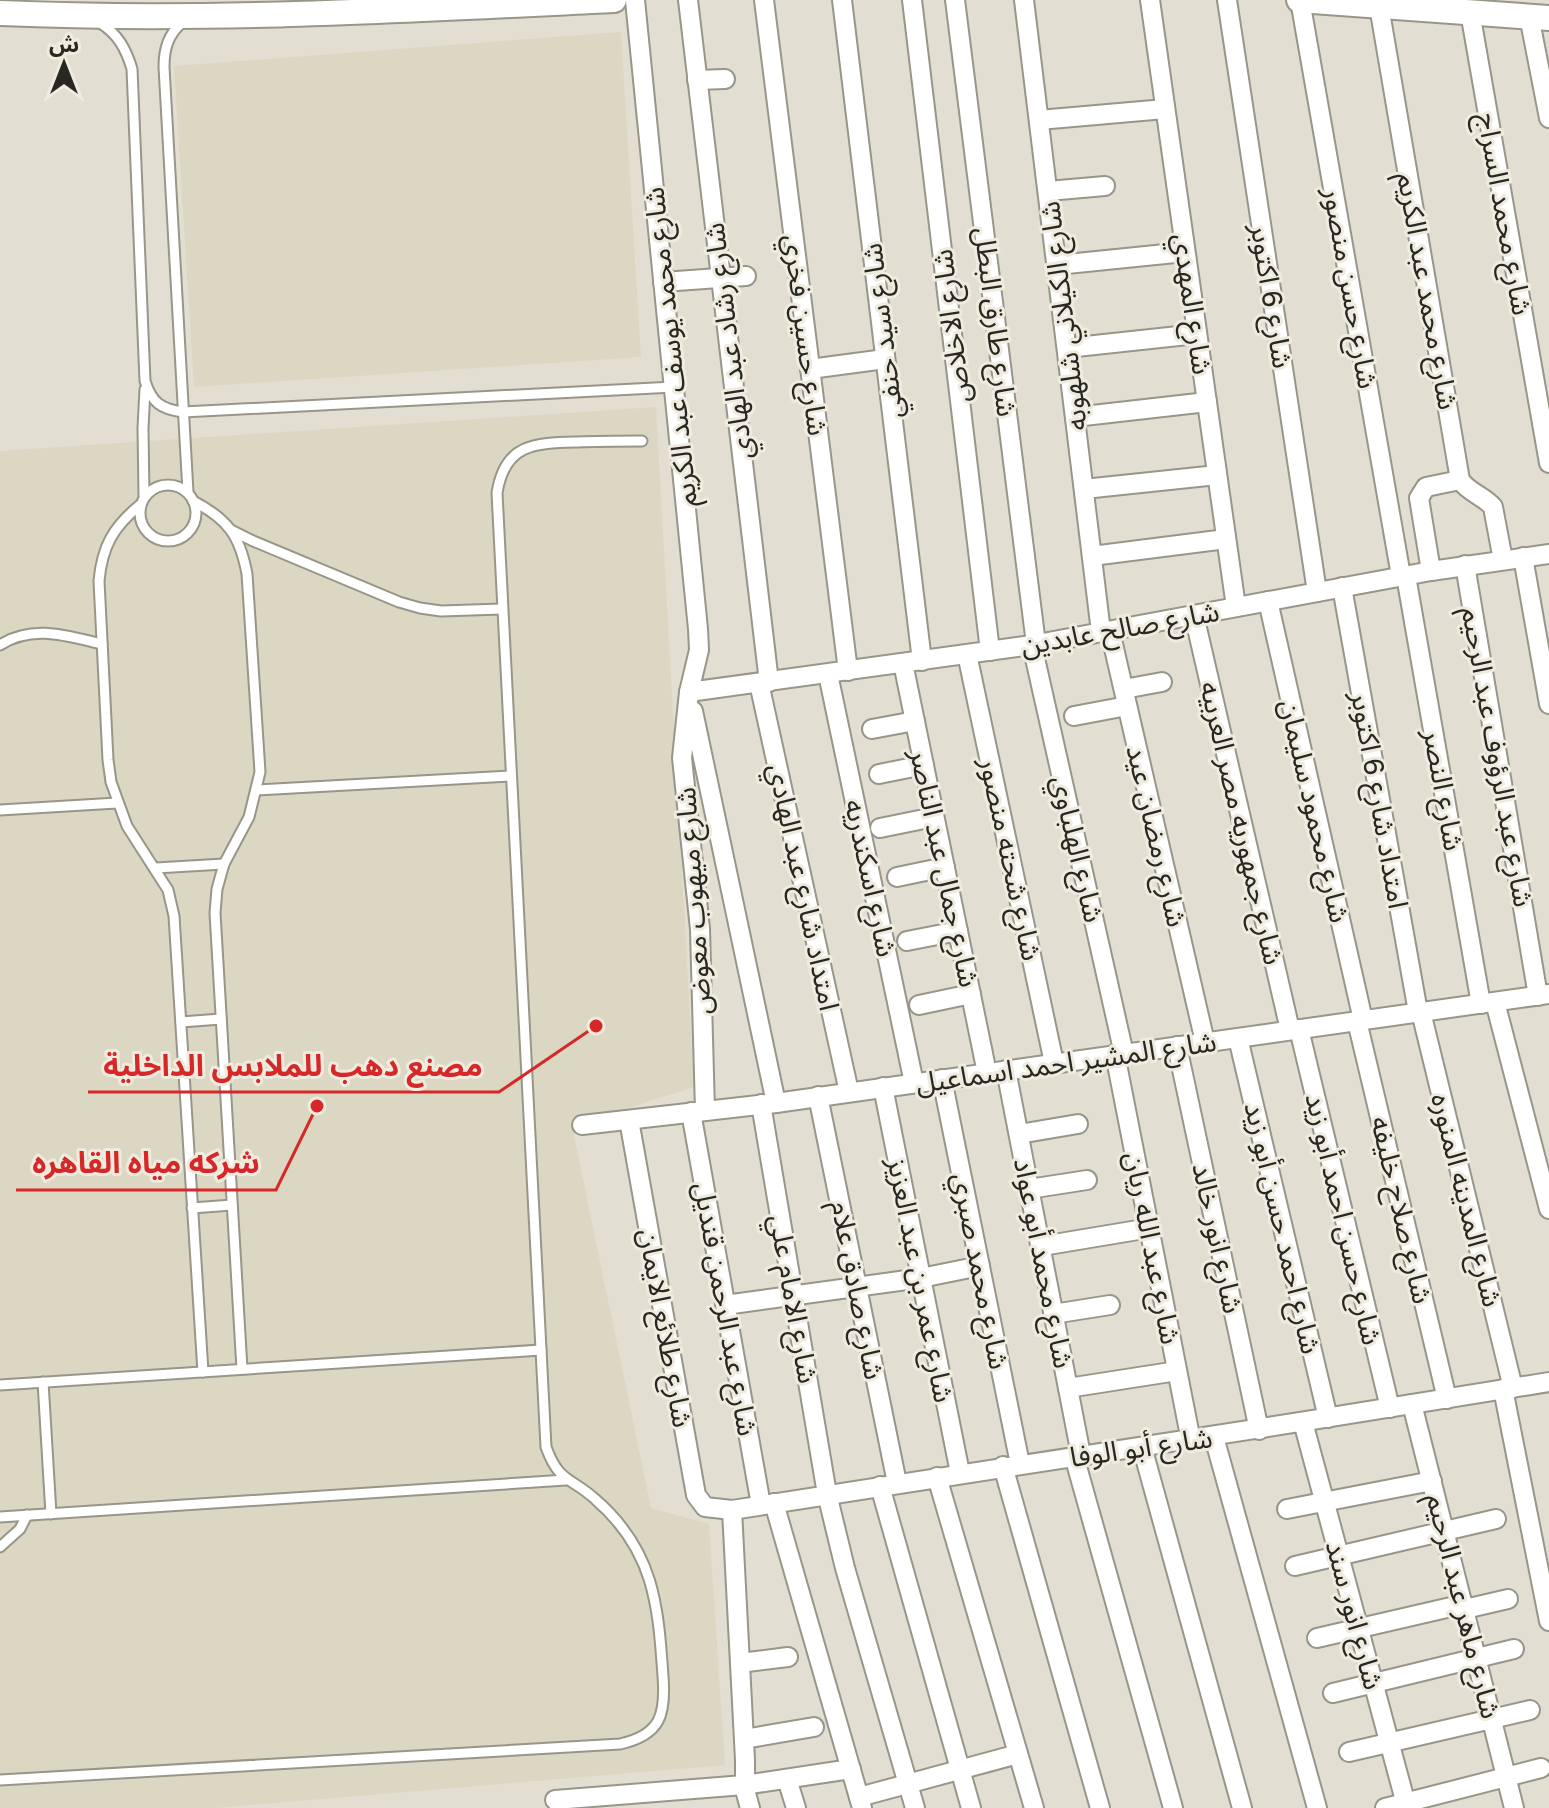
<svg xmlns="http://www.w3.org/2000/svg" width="1549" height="1808" viewBox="0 0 1549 1808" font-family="'Golos Text','Noto Sans Arabic',sans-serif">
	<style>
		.built { fill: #dbd7c2 }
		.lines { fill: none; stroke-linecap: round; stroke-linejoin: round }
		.lane-casing { stroke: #989589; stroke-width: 13 }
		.street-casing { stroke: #989589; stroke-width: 22 }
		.secondary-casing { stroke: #989589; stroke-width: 28 }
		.lane { stroke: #fff; stroke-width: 9 }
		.street { stroke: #fff; stroke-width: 18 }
		.secondary { stroke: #fff; stroke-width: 24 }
		.labels { text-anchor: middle; stroke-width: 6; stroke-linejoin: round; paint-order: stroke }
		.street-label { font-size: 28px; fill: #282722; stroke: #efecdf }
		.leader { fill: none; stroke: #d62828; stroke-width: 3 }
		.callout-dot { fill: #d62828; stroke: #efecdf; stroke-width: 3 }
		.callout-label { font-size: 30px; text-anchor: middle; font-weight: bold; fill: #d62828; stroke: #efecdf; stroke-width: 6; stroke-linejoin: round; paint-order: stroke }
	</style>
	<rect width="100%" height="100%" fill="#e2dfd2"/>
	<g class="built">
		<path d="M621,32L641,357L194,387L174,66Z"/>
		<path d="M656,407L694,1087L572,1126L651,1508L709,1524L725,1765L216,1808H0V451Z"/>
	</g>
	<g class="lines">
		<g class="lane-casing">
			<g id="lane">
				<path d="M183,22C168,34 164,49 164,67L188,492"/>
				<path d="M100,23C118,34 126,49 132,69L145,381C152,403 161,409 183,412L674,387"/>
				<circle cx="168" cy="513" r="28"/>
				<path d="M144,496L143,428L145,389"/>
				<path d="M193,501C228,519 240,536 247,574L260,772L249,817L224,864L217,889L215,913L242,1369"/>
				<path d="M140,505C113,527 102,547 99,581L108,760L111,782L127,826L168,890L174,916L203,1372"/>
				<path d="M231,530L251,540L399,602L420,608L441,611L502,609"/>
				<path d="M0,645C33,624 67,636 102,644"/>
				<path d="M257,790L511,776"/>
				<path d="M0,810L117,803"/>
				<path d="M156,868L224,864"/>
				<path d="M181,1022L221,1019"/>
				<path d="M192,1208L232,1205"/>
				<path d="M43,1382L51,1514"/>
				<path d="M0,1385L541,1350"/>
				<path d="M0,1517L566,1480"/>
				<path d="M0,1547L20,1529L27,1515"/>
				<path d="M0,1780L620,1744C661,1735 666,1714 663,1676C658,1604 654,1550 595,1499C571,1477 559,1483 546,1447L497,493C505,443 535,443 578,442C599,441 620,441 642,441"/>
			</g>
		</g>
		<g class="street-casing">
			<g id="street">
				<path d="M635,0L698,629L699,650L689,692L682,758L700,929L705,1111"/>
				<path d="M688,0L769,682"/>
				<path d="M764,0L848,671"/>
				<path d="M842,0L922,661"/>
				<path d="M912,0L990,651"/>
				<path d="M955,0L1036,644"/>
				<path d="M1024,0L1101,632"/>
				<path d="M1150,0L1236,607"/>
				<path d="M1227,0L1317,592"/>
				<path d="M1300,0L1401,576"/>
				<path d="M1379,6L1460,480C1469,493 1484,496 1493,507L1503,560"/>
				<path d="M1470,12L1549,463"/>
				<path d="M1529,16L1549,118"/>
				<path d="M697,80L725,79"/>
				<path d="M1039,120L1165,109"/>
				<path d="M1048,191L1105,186"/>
				<path d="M1057,265L1185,252"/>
				<path d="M663,282L746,276"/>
				<path d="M1067,348L1197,334"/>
				<path d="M810,369L885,359"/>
				<path d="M1075,417L1207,402"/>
				<path d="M1084,489L1217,475"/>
				<path d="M1092,556L1226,539"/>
				<path d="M1523,557L1549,704"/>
				<path d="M1465,565L1538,996"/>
				<path d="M1431,571L1419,498L1426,487L1460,480"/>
				<path d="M1406,576L1481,1004"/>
				<path d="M1342,587L1418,1012"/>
				<path d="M1268,601L1363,1020"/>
				<path d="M1194,615L1290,1030"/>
				<path d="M1110,631L1205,1042"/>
				<path d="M1032,645L1124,1054"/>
				<path d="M967,654L1054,1063"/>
				<path d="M903,663L987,1073"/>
				<path d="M828,674L914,1083"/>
				<path d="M759,683L849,1092"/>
				<path d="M1124,689L1162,682"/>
				<path d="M689,692L1032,645L1431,571L1549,554"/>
				<path d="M693,711L776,1103"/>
				<path d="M1074,716L1127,706"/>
				<path d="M872,729L915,721"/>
				<path d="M879,774L924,765"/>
				<path d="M880,828L934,817"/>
				<path d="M897,877L945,867"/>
				<path d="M907,941L958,931"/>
				<path d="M1495,1002L1549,1209"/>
				<path d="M919,1005L971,994"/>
				<path d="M1421,1012L1513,1388"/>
				<path d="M1357,1021L1447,1399"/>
				<path d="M1299,1029L1390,1408"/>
				<path d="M1238,1038L1328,1418"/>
				<path d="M1177,1046L1259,1430"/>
				<path d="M1115,1054L1191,1441"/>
				<path d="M1006,1070L1081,1455"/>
				<path d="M942,1079L1020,1464"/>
				<path d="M883,1087L960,1473"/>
				<path d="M818,1096L897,1483"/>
				<path d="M761,1104L827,1494L845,1568L915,1808"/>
				<path d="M691,1112L761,1505"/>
				<path d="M629,1120L696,1495L705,1507L732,1510C1004,1467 1277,1427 1549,1382"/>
				<path d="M582,1125L776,1103L1549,994"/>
				<path d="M1019,1134L1078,1124"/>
				<path d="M1029,1189L1087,1180"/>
				<path d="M1042,1246L1150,1228"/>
				<path d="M725,1305L921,1278L980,1266"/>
				<path d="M1053,1314L1110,1305"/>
				<path d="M1068,1388L1177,1371"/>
				<path d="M1503,1389L1549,1621"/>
				<path d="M1412,1404L1514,1808"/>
				<path d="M1303,1422L1407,1808"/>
				<path d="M1214,1437L1317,1808"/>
				<path d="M1142,1447L1242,1808"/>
				<path d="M1074,1456L1173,1808"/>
				<path d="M1003,1466L1100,1808"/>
				<path d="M937,1477L1034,1808"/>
				<path d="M880,1486L971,1808"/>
				<path d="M774,1503L862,1808"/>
				<path d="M1287,1509L1432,1481"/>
				<path d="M732,1510L745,1760V1790L750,1808"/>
				<path d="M1295,1566L1496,1519"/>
				<path d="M1465,1609L1508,1599"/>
				<path d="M1317,1638L1464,1604"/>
				<path d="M740,1663L788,1657"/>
				<path d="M1333,1693L1514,1649"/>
				<path d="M744,1739L814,1727"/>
				<path d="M1349,1752L1530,1710"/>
				<path d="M787,1779L796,1808"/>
				<path d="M859,1797L1018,1754"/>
				<path d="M555,1800L744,1785L851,1769"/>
				<path d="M1385,1808L1541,1768"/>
			</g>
		</g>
		<g class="secondary-casing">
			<g id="secondary">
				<path d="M1299,0L1549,18"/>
				<path d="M0,13C205,22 409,10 614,0"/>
			</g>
		</g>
		<use href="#lane" class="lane"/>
		<use href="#street" class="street"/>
		<use href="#secondary" class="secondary"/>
	</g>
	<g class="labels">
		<g class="street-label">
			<text transform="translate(1505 214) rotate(80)" y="10">شارع محمد السراج</text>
			<text transform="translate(1351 288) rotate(80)" y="10">شارع حسن منصور</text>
			<text transform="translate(1428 291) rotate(80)" y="10">شارع محمد عبد الكريم</text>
			<text transform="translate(1272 296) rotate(81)" y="10">شارع 6 اكتوبر</text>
			<text transform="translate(1193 304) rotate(82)" y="10">شارع المهدي</text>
			<text transform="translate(1063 316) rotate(-97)" y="10">شارع الكيلاني شلهوبه</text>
			<text transform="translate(996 322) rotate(83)" y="10">شارع طارق البطل</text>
			<text transform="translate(951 326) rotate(-97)" y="10">شارع الاخلاص</text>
			<text transform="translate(882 331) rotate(-97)" y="10">شارع سيد حنفي</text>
			<text transform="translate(806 335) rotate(83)" y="10">شارع حسين فخري</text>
			<text transform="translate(728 341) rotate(-97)" y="10">شارع رشاد عبد الهادي</text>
			<text transform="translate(670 347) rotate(-96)" y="10">شارع محمد يوسف عبد الكريم</text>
			<text transform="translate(1120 628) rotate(-10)" y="10">شارع صالح عابدين</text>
			<text transform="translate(1498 757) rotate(80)" y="10">شارع عبد الرؤوف عبد الرحيم</text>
			<text transform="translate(1444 790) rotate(80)" y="10">شارع النصر</text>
			<text transform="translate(1380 800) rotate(80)" y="10">امتداد شارع 6 اكتوبر</text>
			<text transform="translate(1315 811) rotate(77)" y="10">شارع محمود سليمان</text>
			<text transform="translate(1242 823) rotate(77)" y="10">شارع جمهوريه مصر العربيه</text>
			<text transform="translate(1157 836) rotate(77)" y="10">شارع رمضان عيد</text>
			<text transform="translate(1078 849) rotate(77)" y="10">شارع الهلباوي</text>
			<text transform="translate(1011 859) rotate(78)" y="10">شارع شحته منصور</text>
			<text transform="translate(945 868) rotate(78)" y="10">شارع جمال عبد الناصر</text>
			<text transform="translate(871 878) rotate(78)" y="10">شارع اسكندريه</text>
			<text transform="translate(804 887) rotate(78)" y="10">امتداد شارع عبد الهادي</text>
			<text transform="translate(693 901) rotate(-94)" y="10">شارع ميهوب معوض</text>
			<text transform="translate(1066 1062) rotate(-8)" y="10">شارع المشير احمد اسماعيل</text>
			<text transform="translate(1467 1200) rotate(76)" y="10">شارع المدينه المنوره</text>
			<text transform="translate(1402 1210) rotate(77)" y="10">شارع صلاح خليفه</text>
			<text transform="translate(1344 1219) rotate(77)" y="10">شارع حسن احمد أبو زيد</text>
			<text transform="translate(1283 1228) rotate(77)" y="10">شارع احمد حسن أبو زيد</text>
			<text transform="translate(1218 1238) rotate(78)" y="10">شارع انور خالد</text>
			<text transform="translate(1153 1248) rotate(79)" y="10">شارع عبد الله ريان</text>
			<text transform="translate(1044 1263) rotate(79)" y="10">شارع محمد أبو عواد</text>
			<text transform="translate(981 1271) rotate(79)" y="10">شارع محمد صبري</text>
			<text transform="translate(921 1280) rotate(79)" y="10">شارع عمر بن عبد العزيز</text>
			<text transform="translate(858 1290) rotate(79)" y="10">شارع صادق علام</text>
			<text transform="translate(794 1299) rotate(80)" y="10">شارع الامام علي</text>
			<text transform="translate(726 1309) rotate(80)" y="10">شارع عبد الرحمن قنديل</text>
			<text transform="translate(666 1328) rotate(80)" y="10">شارع طلائع الايمان</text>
			<text transform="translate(1141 1447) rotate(-8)" y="10">شارع أبو الوفا</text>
			<text transform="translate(1464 1606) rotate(76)" y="10">شارع ماهر عبد الرحيم</text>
			<text transform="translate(1355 1615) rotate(75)" y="10">شارع انور سند</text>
		</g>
	</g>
	<path class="leader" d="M596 1026L499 1092H88M317 1106L276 1190H16"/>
	<g class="callout-dot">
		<circle cx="596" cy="1026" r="8"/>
		<circle cx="317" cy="1106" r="8"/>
	</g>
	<g class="callout-label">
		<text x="293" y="1076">مصنع دهب للملابس الداخلية</text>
		<text x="146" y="1173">شركه مياه القاهره</text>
	</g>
	<g transform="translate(64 64)" stroke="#efecdf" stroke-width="6" paint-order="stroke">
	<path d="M0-6L14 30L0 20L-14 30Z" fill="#282722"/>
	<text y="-12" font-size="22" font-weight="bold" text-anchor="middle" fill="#282722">ش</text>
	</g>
</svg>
